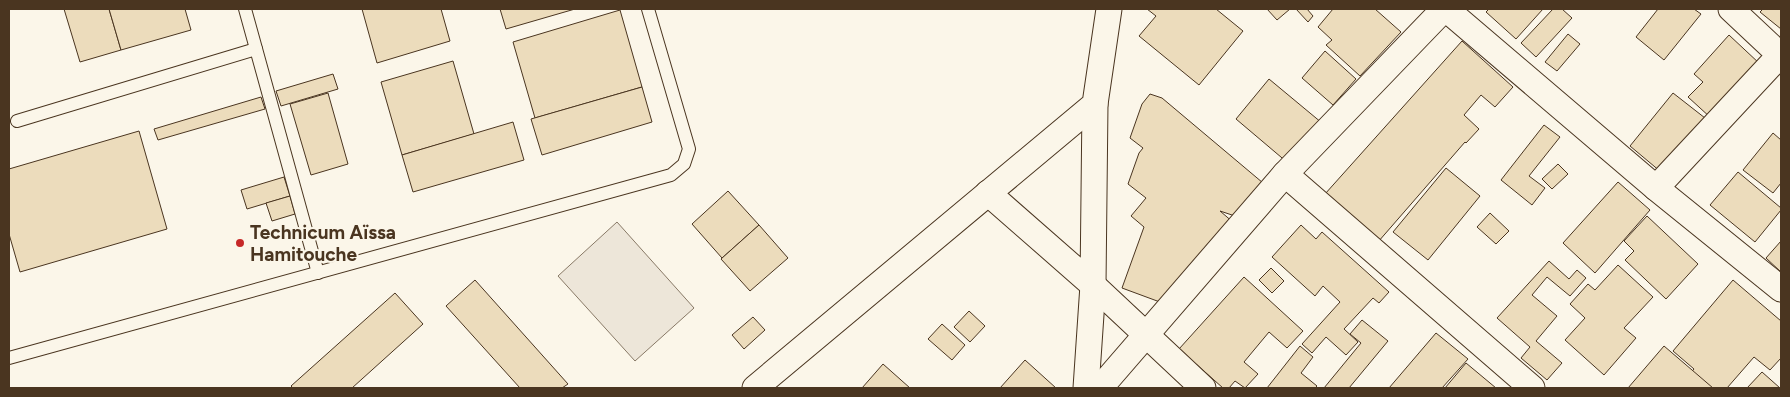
<svg xmlns="http://www.w3.org/2000/svg" width="1790" height="397" viewBox="0 0 1790 397" font-family="Figtree,sans-serif">
	<style>
		.green { fill: #ede6d9; stroke: #887966 }
		.building { fill: #ecdcbc; stroke: #4a3520 }
		.lines { fill: none; stroke-linecap: round; stroke-linejoin: round }
		.lane-casing { stroke: #4a3520; stroke-width: 14 }
		.street-casing { stroke: #4a3520; stroke-width: 27 }
		.lane { stroke: #fbf6e9; stroke-width: 12 }
		.street { stroke: #fbf6e9; stroke-width: 25 }
		.poi-dot { fill: #c62828; stroke: #fbf6e9; stroke-width: 2 }
		.labels { text-anchor: middle; stroke-width: 4; stroke-linejoin: round; paint-order: stroke }
		.poi-label { font-size: 19px; font-weight: bold; fill: #4a3520; stroke: #fbf6e9; text-anchor: start }
	</style>
	<rect width="100%" height="100%" fill="#fbf6e9"/>
	<path class="green" d="M617,222L694,308L635,361L558,276Z"/>
	<g class="building">
		<path d="M64,9H109L121,50L80,62Z"/>
		<path d="M109,9H185L191,30L121,50Z"/>
		<path d="M362,9H441L450,41L377,63Z"/>
		<path d="M500,9H575L506,29Z"/>
		<path d="M1147,9H1216L1243,31L1199,85L1139,36L1156,16Z"/>
		<path d="M1267,9H1290L1277,20Z"/>
		<path d="M1296,9H1307L1313,16L1308,22Z"/>
		<path d="M1333,9H1375L1401,32L1360,76L1326,45L1332,40L1318,27Z"/>
		<path d="M1489,9H1543L1516,39L1486,12Z"/>
		<path d="M1553,9H1562L1572,18L1536,57L1521,43Z"/>
		<path d="M1658,9H1694L1701,14L1664,60L1636,37Z"/>
		<path d="M1763,9H1781V29L1760,12Z"/>
		<path d="M620,10L642,87L535,118L513,42Z"/>
		<path d="M1568,34L1580,44L1557,71L1545,62Z"/>
		<path d="M1729,35L1760,64L1711,118L1688,97L1703,82L1694,74Z"/>
		<path d="M1462,41L1513,87L1495,107L1481,95L1464,115L1479,129L1466,143L1465,142L1378,242L1325,194Z"/>
		<path d="M1325,51L1356,79L1333,105L1302,78Z"/>
		<path d="M453,61L474,134L402,155L381,82Z"/>
		<path d="M333,74L338,89L281,106L276,91Z"/>
		<path d="M1269,79L1322,123L1288,163L1236,119Z"/>
		<path d="M642,87L652,122L542,155L531,119Z"/>
		<path d="M328,93L348,164L311,175L290,104Z"/>
		<path d="M1673,93L1705,118L1661,172L1630,146Z"/>
		<path d="M1150,94L1162,98L1269,188L1247,220L1220,211L1241,229L1168,305L1122,288L1144,227L1131,216L1146,198L1128,184L1139,153L1143,148L1130,138L1142,104Z"/>
		<path d="M261,97L265,109L158,140L154,129Z"/>
		<path d="M513,122L524,160L413,192L402,155Z"/>
		<path d="M1544,125L1560,137L1529,176L1545,188L1532,205L1501,180Z"/>
		<path d="M139,131L167,229L20,272L9,234V169Z"/>
		<path d="M1773,133L1781,140V183L1773,193L1743,170Z"/>
		<path d="M1558,164L1568,174L1552,189L1542,179Z"/>
		<path d="M1446,168L1480,196L1428,260L1393,232Z"/>
		<path d="M1738,172L1781,208V210L1755,242L1710,205Z"/>
		<path d="M284,177L290,196L247,209L241,190Z"/>
		<path d="M1618,182L1650,210L1595,273L1563,243Z"/>
		<path d="M728,191L759,225L722,258L692,224Z"/>
		<path d="M290,196L295,214L272,221L266,203Z"/>
		<path d="M1490,213L1509,231L1496,244L1477,227Z"/>
		<path d="M1647,216L1698,264L1666,299L1625,260L1634,251L1624,241Z"/>
		<path d="M759,225L788,258L750,291L721,259Z"/>
		<path d="M1301,225L1316,239L1322,232L1389,292L1379,303L1373,298L1344,329L1358,342L1346,355L1326,337L1312,353L1302,344L1340,302L1323,286L1315,296L1272,257Z"/>
		<path d="M1781,241V272L1766,258Z"/>
		<path d="M1549,261L1569,279L1577,270L1586,278L1570,296L1547,277L1532,295L1557,316L1536,341L1562,363L1547,380L1521,358L1530,347L1497,318Z"/>
		<path d="M1618,265L1653,297L1624,328L1636,338L1604,375L1565,340L1585,318L1570,304L1588,284L1595,290Z"/>
		<path d="M1271,268L1284,281L1272,293L1259,280Z"/>
		<path d="M1244,277L1303,331L1287,348L1269,332L1244,362L1258,374L1245,388L1235,381L1229,388H1223L1179,349Z"/>
		<path d="M475,280L568,384L562,388H520L446,306Z"/>
		<path d="M1733,280L1781,321V358L1770,370L1754,357L1727,388H1699L1687,377L1694,369L1673,351Z"/>
		<path d="M395,293L423,324L352,388H293L291,386Z"/>
		<path d="M969,311L985,326L970,342L954,327Z"/>
		<path d="M753,317L765,330L744,349L732,335Z"/>
		<path d="M1362,320L1388,341L1349,388H1324L1361,343L1350,334Z"/>
		<path d="M942,324L965,345L952,360L928,339Z"/>
		<path d="M1436,333L1468,359L1442,388H1389Z"/>
		<path d="M1300,346L1313,357L1301,373L1317,386L1315,388H1267Z"/>
		<path d="M1664,346L1713,388H1628Z"/>
		<path d="M1025,360L1056,388H1000Z"/>
		<path d="M1466,363L1496,388H1445Z"/>
		<path d="M883,364L910,388H862Z"/>
		<path d="M1762,372L1780,388H1747Z"/>
	</g>
	<g class="lines">
		<g class="lane-casing">
			<g id="lane">
				<path d="M245,9L318,273"/>
				<path d="M17,121L256,49"/>
				<path d="M9,358L671,175L684,164L689,149L648,9"/>
			</g>
		</g>
		<g class="street-casing">
			<g id="street">
				<path d="M1444,9L1285,174L1532,388"/>
				<path d="M1446,9L1656,188L1780,55L1731,9"/>
				<path d="M1656,188L1781,289"/>
				<path d="M988,193L1093,285L1095,104"/>
				<path d="M1093,285L1203,388"/>
				<path d="M755,388L1095,104L1109,9"/>
				<path d="M1086,388L1093,285"/>
				<path d="M1100,388L1285,174"/>
			</g>
		</g>
		<use href="#lane" class="lane"/>
		<use href="#street" class="street"/>
	</g>
	<circle class="poi-dot" cx="240" cy="243" r="5"/>
	<g class="labels">
		<g class="poi-label">
			<text x="250" y="239">Technicum Aïssa<tspan x="250" dy="22">Hamitouche</tspan></text>
		</g>
	</g>
	<rect width="1790" height="397" fill="none" stroke="#4a3520" stroke-width="20"/>
</svg>
